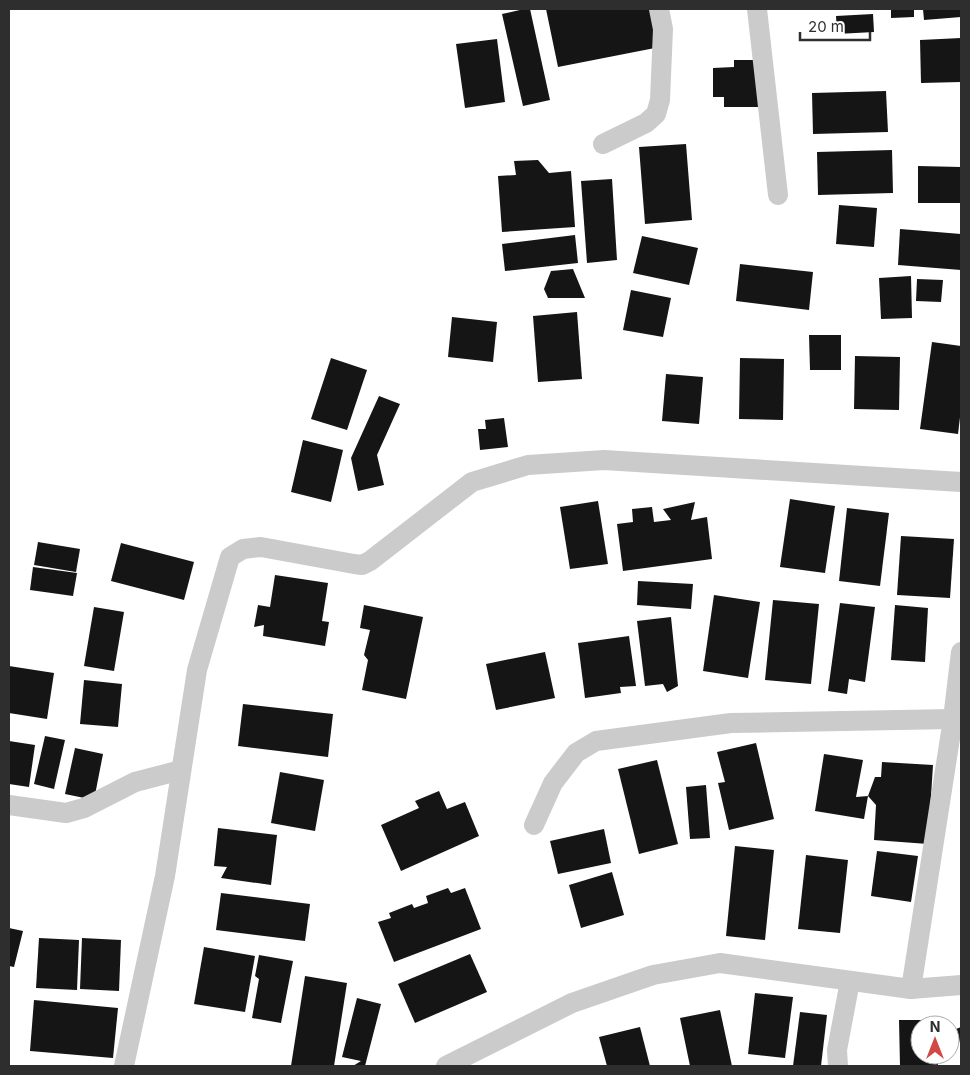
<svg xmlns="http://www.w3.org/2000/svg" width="970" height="1075" viewBox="0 0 970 1075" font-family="Inter,sans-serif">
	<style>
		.building { fill: #151515 }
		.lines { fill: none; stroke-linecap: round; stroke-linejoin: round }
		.street { stroke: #cbcbcb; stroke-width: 20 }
	</style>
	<rect width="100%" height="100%" fill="#fff"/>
	<g class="building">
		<path d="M524,9H530L550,100L523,106L502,14Z"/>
		<path d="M546,9H653L660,47L558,67Z"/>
		<path d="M891,9H914V17L891,18Z"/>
		<path d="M923,9H961V17L924,20Z"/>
		<path d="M873,14L874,32L837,34L836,16Z"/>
		<path d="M961,38V82L921,83L920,40Z"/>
		<path d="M497,39L505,102L465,108L456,44Z"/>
		<path d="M734,60H762V107H724V97H713V68L734,67Z"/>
		<path d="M886,91L888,132L813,134L812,93Z"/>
		<path d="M686,144L692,220L645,224L639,147Z"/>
		<path d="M892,150L893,193L818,195L817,152Z"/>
		<path d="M538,160L549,173L571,171L575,227L502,232L498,176L516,175L514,161Z"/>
		<path d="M918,166L961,167V203H918Z"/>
		<path d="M612,179L617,260L587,263L581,181Z"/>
		<path d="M839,205L877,208L874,247L836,244Z"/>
		<path d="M900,229L961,234V270L898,265Z"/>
		<path d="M575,235L578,263L505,271L502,244Z"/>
		<path d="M642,236L698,248L689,285L633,273Z"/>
		<path d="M740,264L813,272L809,310L736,301Z"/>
		<path d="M573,269L585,298H548L544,289L551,271Z"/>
		<path d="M911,276L912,318L881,319L879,278Z"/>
		<path d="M917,279L943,280L941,302L916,301Z"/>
		<path d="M631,290L671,298L663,337L623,330Z"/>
		<path d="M577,312L582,379L538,382L533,316Z"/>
		<path d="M452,317L497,322L493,362L448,357Z"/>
		<path d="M809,335H841V370H810Z"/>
		<path d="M932,342L961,346V409L958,434L920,429Z"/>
		<path d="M855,356L900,357L899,410L854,409Z"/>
		<path d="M331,358L367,370L347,430L311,419Z"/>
		<path d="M740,358L784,359L783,420L739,419Z"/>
		<path d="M666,374L703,377L699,424L662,421Z"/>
		<path d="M379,396L400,404L377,455L384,485L358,491L351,458Z"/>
		<path d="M504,418L508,447L480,450L478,429H486L485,420Z"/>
		<path d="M303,440L343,450L331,502L291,492Z"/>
		<path d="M790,499L835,506L825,573L780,567Z"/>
		<path d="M598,501L608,564L570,569L560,507Z"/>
		<path d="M695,502L691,520L707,517L712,559L623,571L617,524L633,522L632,509L652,507L654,522L671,520L663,509Z"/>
		<path d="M847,508L889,513L880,586L839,581Z"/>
		<path d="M901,536L954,539L950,598L897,595Z"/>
		<path d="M38,542L80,549L76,572L34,565Z"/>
		<path d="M121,543L194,562L184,600L111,581Z"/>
		<path d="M33,567L77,573L73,596L30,590Z"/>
		<path d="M275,575L328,583L322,621L329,622L325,646L263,636L264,625L254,627L258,605L270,607Z"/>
		<path d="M638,581L693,584L691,609L637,605Z"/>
		<path d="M714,595L760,602L748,678L703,671Z"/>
		<path d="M773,600L819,604L811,684L765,680Z"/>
		<path d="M840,603L875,607L865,682L849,679L847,694L828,691Z"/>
		<path d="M364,605L423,617L406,699L362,690L368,660L364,655L370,630L360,628Z"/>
		<path d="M895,605L928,608L925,662L891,660Z"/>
		<path d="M94,607L124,612L114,671L84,666Z"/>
		<path d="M671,617L678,686L667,692L663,684L645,686L637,621Z"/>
		<path d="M629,636L636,686L620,687L621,693L585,698L578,643Z"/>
		<path d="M545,652L555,698L496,710L486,664Z"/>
		<path d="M9,666L54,673L47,719L9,713Z"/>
		<path d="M84,680L122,684L118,727L80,724Z"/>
		<path d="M243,704L333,714L328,757L238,746Z"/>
		<path d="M45,736L65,740L54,789L34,784Z"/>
		<path d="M9,741L35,745L29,787L9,784Z"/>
		<path d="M756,743L774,819L729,830L718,783L725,782L717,752Z"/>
		<path d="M75,748L103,754L94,800L65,794Z"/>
		<path d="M824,754L863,760L856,797L868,796L864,819L815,811Z"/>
		<path d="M657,760L678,844L639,854L618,769Z"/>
		<path d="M882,762L933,765L928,844L874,840L876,805L868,796L875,777H881Z"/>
		<path d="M280,772L324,780L315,831L271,823Z"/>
		<path d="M706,785L710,838L690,839L686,787Z"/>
		<path d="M439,791L447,809L465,802L479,836L401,871L381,825L419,808L415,801Z"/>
		<path d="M218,828L277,835L271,885L221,878L227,867L214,866Z"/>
		<path d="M604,829L611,863L558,874L550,841Z"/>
		<path d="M735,846L774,850L765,940L726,936Z"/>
		<path d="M877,851L918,856L911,902L871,896Z"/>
		<path d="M806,855L848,860L840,933L798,929Z"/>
		<path d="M612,872L624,915L581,928L569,885Z"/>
		<path d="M448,888L451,893L465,888L481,929L394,962L378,922L391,918L389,913L412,904L414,908L428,903L426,896Z"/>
		<path d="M221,893L310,904L305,941L216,930Z"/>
		<path d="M9,928L23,931L14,967L9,966Z"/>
		<path d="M39,938L79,940L77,990L36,988Z"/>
		<path d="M82,938L121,940L119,991L80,989Z"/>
		<path d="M204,947L255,956L245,1012L194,1004Z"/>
		<path d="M470,954L487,992L415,1023L398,984Z"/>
		<path d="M259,955L293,961L281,1023L252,1018L259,979L255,976Z"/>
		<path d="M305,976L347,983L334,1066H291Z"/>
		<path d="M755,993L793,997L785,1058L748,1054Z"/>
		<path d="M357,998L381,1004L365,1066H353L361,1061L342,1057Z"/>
		<path d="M34,1000L118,1008L113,1058L30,1051Z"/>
		<path d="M720,1010L732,1066H690L680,1018Z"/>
		<path d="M800,1012L827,1015L821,1066H793Z"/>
		<path d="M899,1020H937L938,1025H920V1055H938V1066H900Z"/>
		<path d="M640,1027L650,1066H607L599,1037Z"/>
		<path d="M961,1027V1046L956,1029Z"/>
	</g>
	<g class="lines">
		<g class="street">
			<path d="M757,9L778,195"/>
			<path d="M603,144L646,123L656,114L660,100L663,29L659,9"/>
			<path d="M9,805L66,813L84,808L135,782L181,770"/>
			<path d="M534,825L553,783L576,753L596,741L731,723L953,719"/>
			<path d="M911,989L953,719L961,652"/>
			<path d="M124,1066L165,876L197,670L230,557L243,549L261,547L354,564L362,565L370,561L472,482L528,465L604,460L961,482"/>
			<path d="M446,1066L572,1003L653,975L720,963L911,989L961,985"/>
			<path d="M838,1066L837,1050L850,981"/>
		</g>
	</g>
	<rect width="970" height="1075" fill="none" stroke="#2e2e2e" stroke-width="20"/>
	<g transform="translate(935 1040)"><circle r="24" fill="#ffffff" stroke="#ababab"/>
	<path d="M0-4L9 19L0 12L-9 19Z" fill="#d24843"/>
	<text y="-8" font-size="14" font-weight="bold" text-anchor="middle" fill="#2e2e2e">N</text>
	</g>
	<path d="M800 32v8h70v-8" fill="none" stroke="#2e2e2e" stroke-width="2.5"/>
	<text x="808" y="32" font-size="15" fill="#2e2e2e" stroke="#ffffff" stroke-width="4" paint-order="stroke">20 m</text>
</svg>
